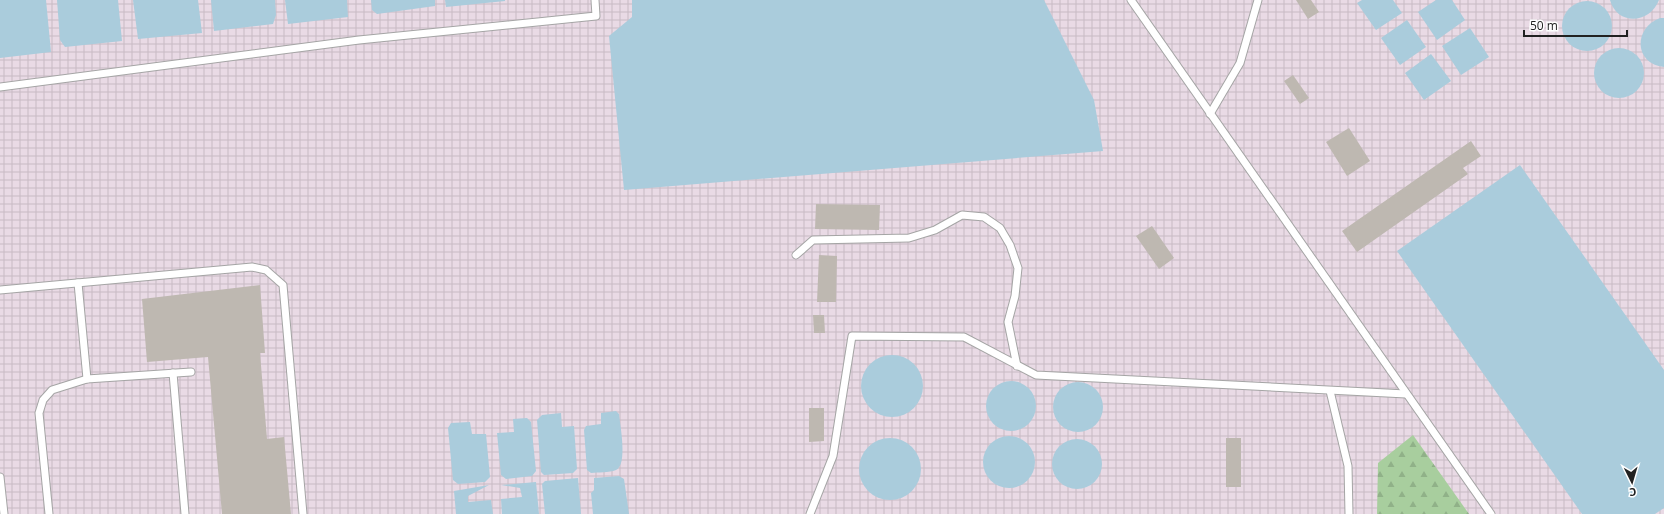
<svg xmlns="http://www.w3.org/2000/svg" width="1664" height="514" viewBox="0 0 1664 514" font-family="'Open Sans',sans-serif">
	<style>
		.industrial { fill: url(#industrial-grid) }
		.forest { fill: url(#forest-firs) }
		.water { fill: #aaccdc }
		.building { fill: #beb8b1 }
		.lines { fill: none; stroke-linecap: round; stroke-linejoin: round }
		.lane-casing { stroke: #a5a5a5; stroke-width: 9 }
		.lane { stroke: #fff; stroke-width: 7 }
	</style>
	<defs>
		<pattern id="industrial-grid" width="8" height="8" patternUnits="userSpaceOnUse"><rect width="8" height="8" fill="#e9dae5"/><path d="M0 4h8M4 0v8" fill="none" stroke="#c8bbc4"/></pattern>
		<pattern id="forest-firs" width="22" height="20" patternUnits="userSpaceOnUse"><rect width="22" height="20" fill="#a8ce9e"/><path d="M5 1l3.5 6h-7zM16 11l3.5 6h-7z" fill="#90b188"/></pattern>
	</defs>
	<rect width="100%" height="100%" fill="#f1eee8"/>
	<rect class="industrial" x="0" y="0" width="1664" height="514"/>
	<path class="forest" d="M1413,435L1469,514H1377L1378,463Z"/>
	<g class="water">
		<path d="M0,0H46L51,52L0,58Z"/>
		<path d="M57,0H118L122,41L65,47L60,40Z"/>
		<path d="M133,0H198L202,33L138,39Z"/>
		<path d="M211,0H275L276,15L273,24L214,31Z"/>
		<path d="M285,0H347L348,17L288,24Z"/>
		<path d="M371,0H435V6L377,14L372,10Z"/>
		<path d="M445,0H505V1L446,7Z"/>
		<path d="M632,0H1044L1094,100L1103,151L624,190L609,36L632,17Z"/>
		<path d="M1362,0H1393L1402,13L1376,30L1357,3Z"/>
		<path d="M1436,0H1452L1465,20L1437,40L1418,12Z"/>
		<path d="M1610,0H1659C1650,24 1617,26 1610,0Z"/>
		<circle cx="1587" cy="26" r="25"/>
		<path d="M1660,18H1664V67C1634,64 1633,28 1660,18Z"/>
		<path d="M1407,20L1426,47L1400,65L1381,38Z"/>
		<path d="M1470,28L1489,57L1461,75L1442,46Z"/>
		<circle cx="1619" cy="73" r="25"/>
		<path d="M1431,54L1451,81L1424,100L1405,73Z"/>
		<path d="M1520,165L1664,370V508L1655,514H1582L1397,251Z"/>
		<circle cx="892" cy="386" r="31"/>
		<circle cx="1011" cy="406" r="25"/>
		<circle cx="1078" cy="407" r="25"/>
		<path d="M616,411L619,414C620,425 628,465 616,470C609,473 598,472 591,473L587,470L584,430L586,426L601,424V413Z"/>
		<path d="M561,413L562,427L574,426L577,469L573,473L544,475L541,472L537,420L542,415Z"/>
		<path d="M527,418L531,422L536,471L532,476L506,479L501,475L497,433L514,432L513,419Z"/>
		<path d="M470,422L472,434H486L490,477L485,482L458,484L453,480L448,428L451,423Z"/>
		<circle cx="1009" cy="462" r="26"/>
		<circle cx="890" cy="469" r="31"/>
		<circle cx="1077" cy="464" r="25"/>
		<path d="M619,476L624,479L629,514H593L591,493L594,490V478Z"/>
		<path d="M578,478L581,514H545L542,484L545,481Z"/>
		<path d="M536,482L539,514H502L501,499L522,497L520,488L501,485Z"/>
		<path d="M489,485L468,496V502L491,500L493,514H456L454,491Z"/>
	</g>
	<g class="building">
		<path d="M1296,0H1311L1319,12L1308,19Z"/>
		<path d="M1293,75L1309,98L1300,104L1284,81Z"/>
		<path d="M1349,128L1370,161L1347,176L1326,142Z"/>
		<path d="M1471,141L1481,156L1463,168L1468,174L1357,252L1342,231Z"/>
		<path d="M816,204L880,205L879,230L815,229Z"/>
		<path d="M1152,226L1174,258L1159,269L1136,236Z"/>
		<path d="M819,255L837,256L836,302H817Z"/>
		<path d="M260,285L265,353H260L267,439L284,437L291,514H222L208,357L147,362L142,299Z"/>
		<path d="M813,315H824L825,333H814Z"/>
		<path d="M809,408H824V441L809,442Z"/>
		<rect x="1226" y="438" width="15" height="49"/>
	</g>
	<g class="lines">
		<g class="lane-casing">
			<g id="lane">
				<path d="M1131,0L1491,514"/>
				<path d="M0,87L359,40L596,16L595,0"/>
				<path d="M1210,114L1240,63L1258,0"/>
				<path d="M796,255L813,240L909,238L935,230L962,215L984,217L1000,228L1010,245L1018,268L1015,296L1008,322L1017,366"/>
				<path d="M78,283L87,379"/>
				<path d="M0,290L252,267L266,270L283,285L303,514"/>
				<path d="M173,373L185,514"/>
				<path d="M1330,391L1348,466L1349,514"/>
				<path d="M0,477L4,514"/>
				<path d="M49,514L39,413L43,400L52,390L87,379L191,372"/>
				<path d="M810,514L833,456L852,336L964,337L1036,375L1406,394"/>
			</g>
		</g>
		<use href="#lane" class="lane"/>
	</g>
	<g transform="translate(1632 482) rotate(175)" stroke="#ffffff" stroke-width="3" paint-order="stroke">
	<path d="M0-3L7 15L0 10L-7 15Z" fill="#212121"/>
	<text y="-6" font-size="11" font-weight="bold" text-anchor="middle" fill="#212121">С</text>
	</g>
	<path d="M1524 30v6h103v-6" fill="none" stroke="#212121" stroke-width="2"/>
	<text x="1530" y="30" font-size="12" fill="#212121" stroke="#ffffff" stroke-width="3" paint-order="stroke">50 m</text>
</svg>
